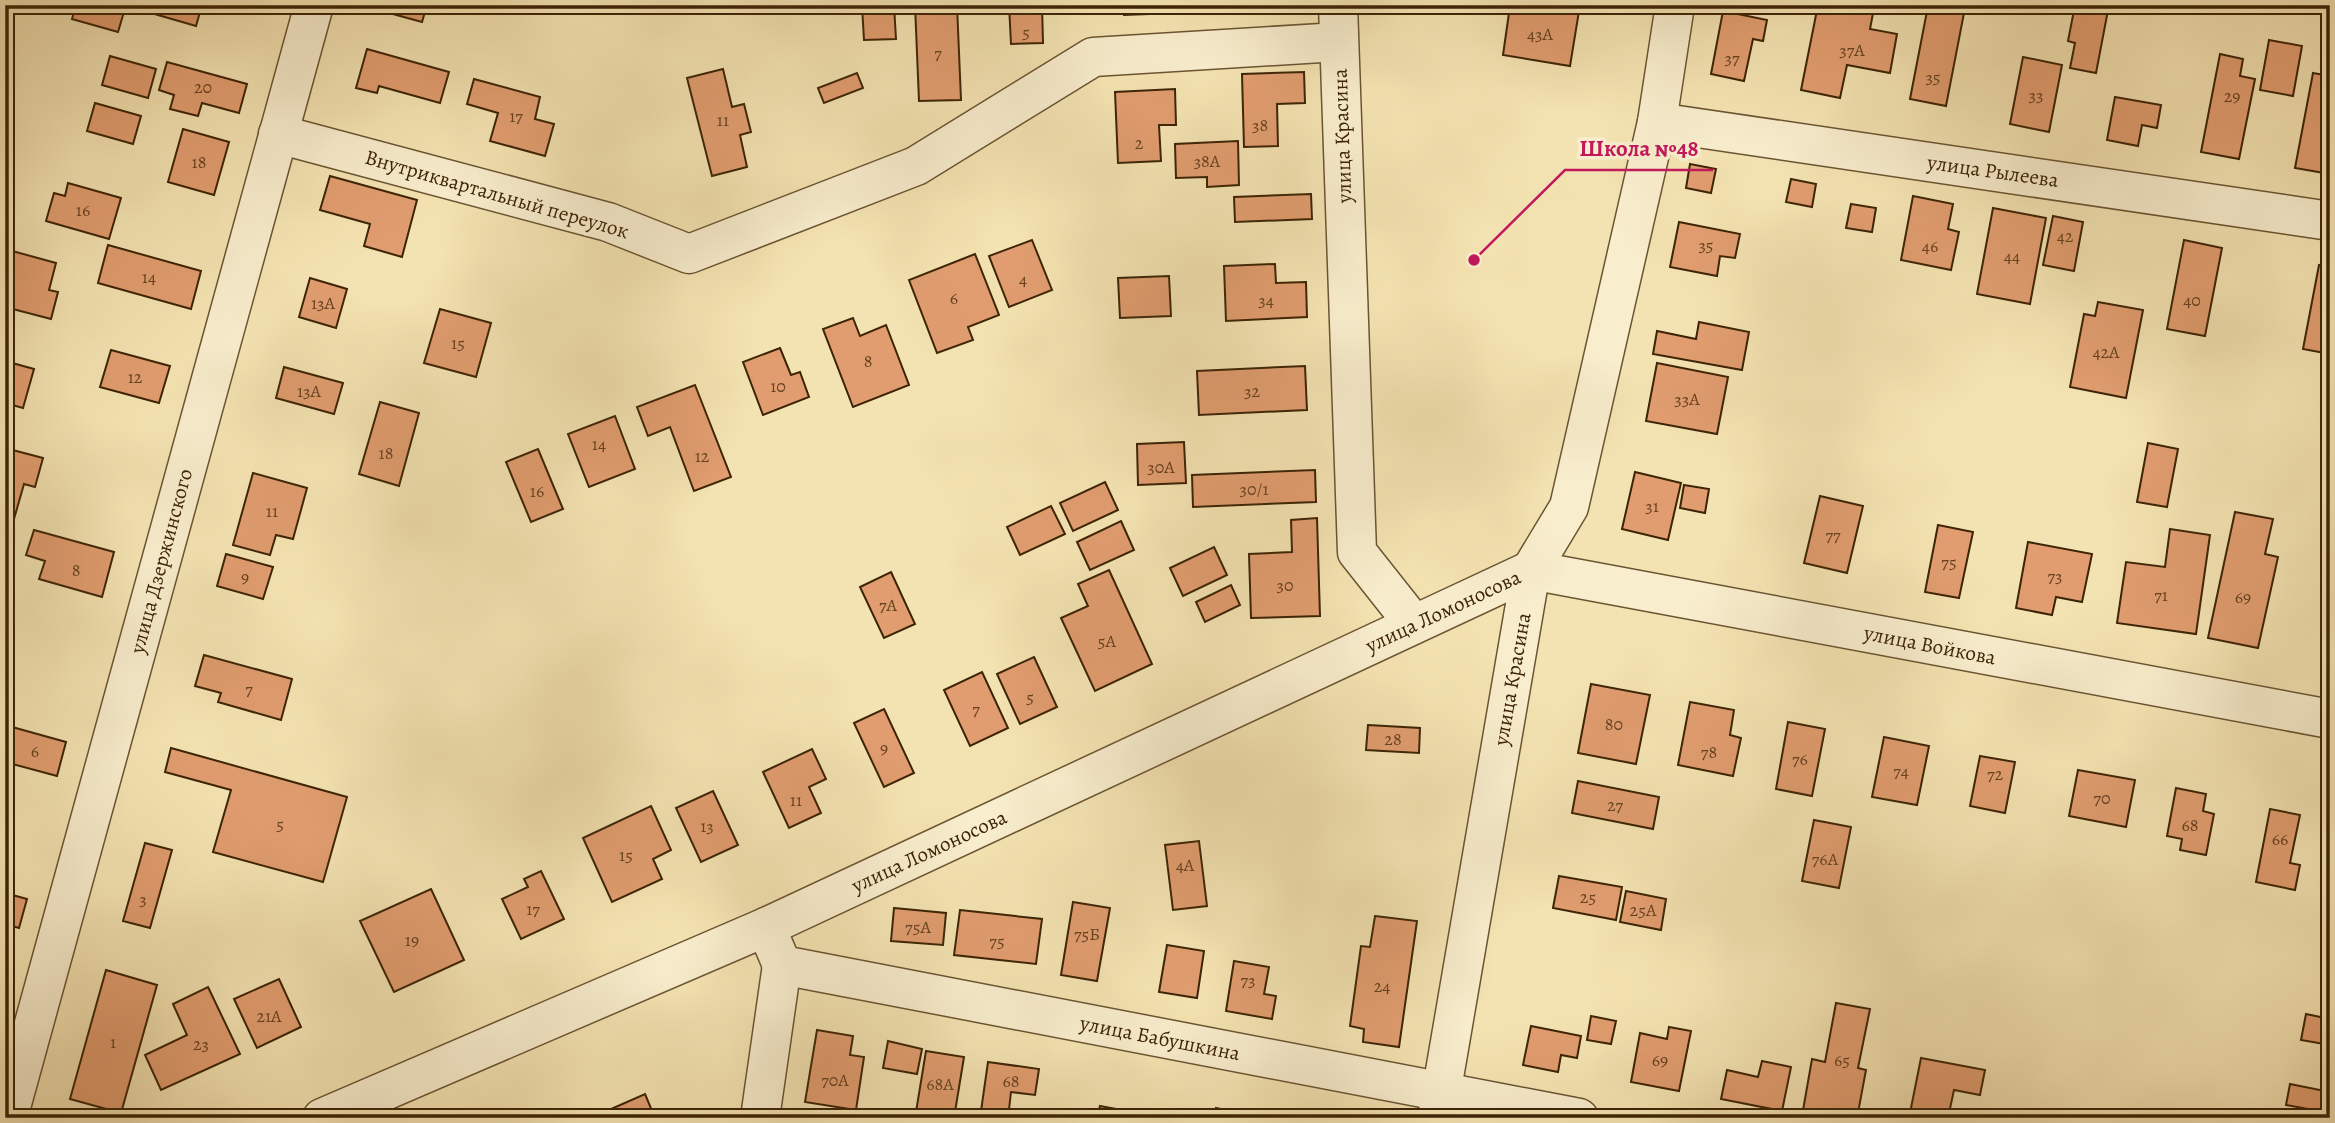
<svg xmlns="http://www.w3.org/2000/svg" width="2335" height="1123" viewBox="0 0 2335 1123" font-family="Alegreya,serif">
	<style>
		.building { fill: #e19d6f; stroke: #3d2406; stroke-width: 2 }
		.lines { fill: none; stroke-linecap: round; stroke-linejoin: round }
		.minor-casing { stroke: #6b5431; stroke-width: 41 }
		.minor { stroke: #f8edcd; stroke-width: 38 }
		.labels { text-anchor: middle; stroke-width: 7; stroke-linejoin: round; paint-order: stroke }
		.number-label { font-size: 18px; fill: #664220 }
		.street-label { font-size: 21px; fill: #3d2406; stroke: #f8edcd }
		.leader { fill: none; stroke: #c2185b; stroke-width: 2.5 }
		.callout-dot { fill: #c2185b; stroke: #f8edcd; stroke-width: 2.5 }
		.callout-label { font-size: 23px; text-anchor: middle; font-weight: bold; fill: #c2185b; stroke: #f8edcd; stroke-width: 7; stroke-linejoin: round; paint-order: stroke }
	</style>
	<rect width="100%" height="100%" fill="#f4e3b2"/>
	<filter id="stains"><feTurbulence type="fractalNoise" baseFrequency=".00286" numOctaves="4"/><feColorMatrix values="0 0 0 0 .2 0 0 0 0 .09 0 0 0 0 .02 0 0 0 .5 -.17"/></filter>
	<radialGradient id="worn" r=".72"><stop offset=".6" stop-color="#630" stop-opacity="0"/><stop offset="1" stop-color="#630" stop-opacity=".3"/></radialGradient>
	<g class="building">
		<path d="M76,5H126L118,32L72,19Z"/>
		<path d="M153,5H202L196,26L151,13Z"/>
		<path d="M372,5H427L422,22L371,8Z"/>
		<path d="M852,5H894L896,39L864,40L862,6Z"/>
		<path d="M915,5H957L961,100L919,101Z"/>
		<path d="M1009,5H1042L1043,43L1011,44Z"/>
		<path d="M1124,5H1175V13L1124,15Z"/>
		<path d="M1460,5H1580L1570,66L1503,55L1509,13Z"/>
		<path d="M1818,5H1860L1874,8L1870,29L1897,34L1890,73L1847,65L1840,98L1801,90Z"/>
		<path d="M2075,5H2109L2096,73L2070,68L2075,43L2068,41Z"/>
		<path d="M1928,6L1964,13L1946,106L1910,99Z"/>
		<path d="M1723,11L1767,20L1763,41L1753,39L1744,81L1711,74Z"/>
		<path d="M2269,40L2302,46L2293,96L2260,90Z"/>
		<path d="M367,49L449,72L440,103L379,86L377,93L356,88Z"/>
		<path d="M2220,54L2243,59L2240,76L2255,79L2239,159L2201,152Z"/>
		<path d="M110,56L156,69L148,98L102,85Z"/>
		<path d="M2023,57L2062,65L2049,132L2010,124Z"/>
		<path d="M167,62L247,84L239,113L202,103L198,116L170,109L174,95L159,90Z"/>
		<path d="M723,69L732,107L744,104L751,132L740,135L747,167L712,176L687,78Z"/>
		<path d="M1304,72L1305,103L1277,104L1278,146L1244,147L1242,74Z"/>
		<path d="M857,73L863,88L824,103L818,88Z"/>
		<path d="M2313,73L2330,76V174L2295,168Z"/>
		<path d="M474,79L540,97L535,119L554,124L545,156L490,141L498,113L467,104Z"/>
		<path d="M1175,89L1176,125H1159L1161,161L1118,163L1115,92Z"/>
		<path d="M2115,97L2161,105L2157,128L2142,125L2138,146L2107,140Z"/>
		<path d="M95,103L141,116L133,144L87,131Z"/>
		<path d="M183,129L229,142L214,195L168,182Z"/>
		<path d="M1238,141L1239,185L1207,187V177L1176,178L1175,144Z"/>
		<path d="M1690,164L1716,169L1711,193L1686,188Z"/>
		<path d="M330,176L417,200L402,257L364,246L370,224L320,210Z"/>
		<path d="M1791,179L1816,184L1812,207L1786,202Z"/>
		<path d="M68,183L121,198L109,239L46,221L54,193L65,196Z"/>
		<path d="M1311,194L1312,219L1235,222L1234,197Z"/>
		<path d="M1913,196L1953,204L1948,229L1959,232L1951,270L1901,260Z"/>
		<path d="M1851,204L1876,208L1872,232L1846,228Z"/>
		<path d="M1993,208L2046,218L2030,304L1977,294Z"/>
		<path d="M2053,216L2083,222L2074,271L2043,265Z"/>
		<path d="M1679,222L1740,234L1735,258L1720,256L1717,276L1670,267Z"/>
		<path d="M1032,240L1052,290L1009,307L989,256Z"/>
		<path d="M2184,240L2222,248L2205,336L2167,329Z"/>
		<path d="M108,245L201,271L191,309L98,283Z"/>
		<path d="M5,249L56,263L49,290L58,292L51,319L5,307Z"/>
		<path d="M975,254L999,315L968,327L973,340L937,353L909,280Z"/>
		<path d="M1275,264L1276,283L1306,282L1307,317L1226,321L1224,266Z"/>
		<path d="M2319,265L2330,267V354L2303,349Z"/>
		<path d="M1169,276L1171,316L1120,318L1118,278Z"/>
		<path d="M310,278L347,289L336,328L299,317Z"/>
		<path d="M2098,302L2143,310L2126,398L2070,387L2084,314L2095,316Z"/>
		<path d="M440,309L491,323L476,377L424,363Z"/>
		<path d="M853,318L860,336L886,325L909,385L853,407L823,329Z"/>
		<path d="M1699,322L1749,332L1742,370L1653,354L1657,331L1696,339Z"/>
		<path d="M780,348L791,375L800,372L809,397L763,415L743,362Z"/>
		<path d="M111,350L170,366L159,403L100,387Z"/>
		<path d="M5,361L34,369L23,408L5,403Z"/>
		<path d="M1657,363L1728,377L1717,434L1646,421Z"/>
		<path d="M1305,366L1307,410L1199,415L1197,371Z"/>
		<path d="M284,367L343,383L334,414L276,398Z"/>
		<path d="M695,385L731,477L694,491L670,427L648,436L637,407Z"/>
		<path d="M380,402L419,413L399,486L359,474Z"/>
		<path d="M615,416L635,469L589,487L568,434Z"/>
		<path d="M1184,442L1186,483L1138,485L1137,444Z"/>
		<path d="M2148,443L2178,449L2167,507L2137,502Z"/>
		<path d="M5,448L43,458L35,487L24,484L14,519L5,517Z"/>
		<path d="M538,449L563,509L531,522L506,462Z"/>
		<path d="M1315,470L1316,502L1193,507L1192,475Z"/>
		<path d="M1635,472L1681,483L1668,540L1622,529Z"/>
		<path d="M253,473L307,488L293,539L276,535L270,555L233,545Z"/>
		<path d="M1105,482L1118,510L1073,531L1060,503Z"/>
		<path d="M1684,485L1709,489L1705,513L1680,508Z"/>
		<path d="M1820,496L1863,506L1847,573L1804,563Z"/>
		<path d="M1051,506L1065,534L1020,555L1007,527Z"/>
		<path d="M2235,512L2273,519L2265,554L2278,557L2258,648L2208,638Z"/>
		<path d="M1317,518L1320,616L1251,618L1249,554L1292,552L1291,520Z"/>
		<path d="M1121,521L1134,550L1090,570L1077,542Z"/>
		<path d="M1938,525L1973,532L1959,598L1925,592Z"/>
		<path d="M2170,529L2210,535L2196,634L2117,623L2126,562L2165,567Z"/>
		<path d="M34,530L114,552L102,597L39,579L45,561L26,555Z"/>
		<path d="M2028,542L2092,554L2082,602L2056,597L2052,615L2016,608Z"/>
		<path d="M1214,547L1227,575L1183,596L1170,568Z"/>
		<path d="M226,554L273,567L263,599L217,586Z"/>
		<path d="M1109,570L1152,664L1095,691L1061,618L1088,606L1078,584Z"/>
		<path d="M891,572L915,624L884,638L860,587Z"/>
		<path d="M1231,585L1240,605L1205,622L1196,602Z"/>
		<path d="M204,655L292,679L281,720L218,702L221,693L195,686Z"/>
		<path d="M1034,657L1057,707L1020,724L997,674Z"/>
		<path d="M982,672L1008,728L970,746L944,690Z"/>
		<path d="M1591,684L1650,695L1636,764L1578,753Z"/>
		<path d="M1690,702L1734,710L1730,735L1741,738L1733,776L1678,765Z"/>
		<path d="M884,709L914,773L884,787L854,723Z"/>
		<path d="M1788,722L1825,729L1812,796L1776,789Z"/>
		<path d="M5,725L66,742L57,776L5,762Z"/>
		<path d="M1368,725L1420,728L1419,753L1366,750Z"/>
		<path d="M1884,737L1929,746L1917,805L1872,797Z"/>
		<path d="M171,748L347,797L323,882L213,852L231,790L165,772Z"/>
		<path d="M812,749L826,779L809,787L821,813L789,828L763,772Z"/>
		<path d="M1980,756L2015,762L2005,813L1970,806Z"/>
		<path d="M2078,770L2135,780L2126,827L2069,816Z"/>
		<path d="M1578,781L1659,797L1653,829L1572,813Z"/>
		<path d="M2176,788L2206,794L2203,811L2214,814L2206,855L2180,850L2182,839L2167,836Z"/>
		<path d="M713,791L738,845L701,862L676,808Z"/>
		<path d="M651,806L671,850L653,859L662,879L612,902L583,838Z"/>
		<path d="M2270,809L2300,815L2290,863L2300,865L2295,890L2256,882Z"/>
		<path d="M1814,820L1851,827L1839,888L1802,881Z"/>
		<path d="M1199,841L1207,906L1173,910L1165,845Z"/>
		<path d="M145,843L172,850L150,928L123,921Z"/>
		<path d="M541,871L564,919L521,939L502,899L528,887L524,879Z"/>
		<path d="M1559,876L1622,887L1616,920L1553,908Z"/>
		<path d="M431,889L464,960L394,992L360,921Z"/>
		<path d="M1626,891L1666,899L1661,930L1620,922Z"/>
		<path d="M5,893L27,899L19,928L5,924Z"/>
		<path d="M1073,902L1110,908L1097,981L1061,975Z"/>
		<path d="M894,908L946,913L943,945L891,941Z"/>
		<path d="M960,910L1042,919L1036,964L954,955Z"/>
		<path d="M1375,916L1417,921L1399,1047L1363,1042L1364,1029L1350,1026L1361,946L1370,947Z"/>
		<path d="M1167,945L1204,951L1197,998L1159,992Z"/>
		<path d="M1234,961L1269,967L1264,994L1276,996L1272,1019L1226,1011Z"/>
		<path d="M106,970L157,985L121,1113L70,1099Z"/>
		<path d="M279,979L301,1027L257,1048L234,999Z"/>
		<path d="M208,987L240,1054L161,1090L145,1055L187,1035L173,1004Z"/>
		<path d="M1836,1003L1870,1009L1858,1068L1866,1070L1857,1118L1802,1116L1812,1059L1825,1062Z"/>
		<path d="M2306,1014L2330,1019V1045L2301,1040Z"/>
		<path d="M1591,1016L1616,1021L1611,1044L1587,1040Z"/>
		<path d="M1531,1026L1581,1036L1577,1058L1561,1055L1558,1072L1523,1065Z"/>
		<path d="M1669,1027L1691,1031L1679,1091L1631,1082L1640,1033L1667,1039Z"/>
		<path d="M817,1030L853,1036L850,1055L864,1057L856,1110L805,1102Z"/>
		<path d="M888,1041L922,1049L917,1074L883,1068Z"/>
		<path d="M926,1051L964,1057L954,1118H915Z"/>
		<path d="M1921,1058L1985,1070L1980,1095L1954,1090L1948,1118H1909Z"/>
		<path d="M1762,1061L1791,1067L1782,1111L1721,1099L1727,1070L1758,1077Z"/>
		<path d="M988,1062L1039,1069L1035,1095L1011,1092L1008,1118H980Z"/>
		<path d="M2290,1084L2330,1092V1113L2286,1105Z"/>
		<path d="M645,1094L655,1118H605L602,1113Z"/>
		<path d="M1100,1106L1149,1115V1118H1097Z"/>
		<path d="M1216,1108L1251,1115V1118H1215Z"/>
		<path d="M2014,1113L2037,1118H2013Z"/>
	</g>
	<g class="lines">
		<g class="minor-casing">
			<g id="minor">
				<path d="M1338,5L1357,552L1414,624"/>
				<path d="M1657,122L2330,221"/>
				<path d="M278,134L608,222L689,254L916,166L1093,57L1338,42"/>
				<path d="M766,927L782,965L1579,1118"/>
				<path d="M8,1118L314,5"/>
				<path d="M322,1118L766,927L1531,570L2330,719"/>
				<path d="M760,1118L782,965"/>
				<path d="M1437,1118L1531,570L1569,507L1657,122L1675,5"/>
			</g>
		</g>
		<use href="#minor" class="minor"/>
	</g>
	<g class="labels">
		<g class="number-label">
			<text x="1026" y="38">5</text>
			<text x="1540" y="40">43А</text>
			<text x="1852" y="56">37А</text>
			<text x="938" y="59">7</text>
			<text x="1732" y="64">37</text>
			<text x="1933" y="83">35</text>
			<text x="203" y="93">20</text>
			<text x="2036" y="101">33</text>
			<text x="2232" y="102">29</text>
			<text x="516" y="122">17</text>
			<text x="723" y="126">11</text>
			<text x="1260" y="131">38</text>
			<text x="1139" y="149">2</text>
			<text x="1207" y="167">38А</text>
			<text x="199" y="168">18</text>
			<text x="83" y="216">16</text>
			<text x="2065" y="242">42</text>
			<text x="1706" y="251">35</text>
			<text x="1930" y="252">46</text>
			<text x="2012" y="262">44</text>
			<text x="149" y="283">14</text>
			<text x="1023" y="285">4</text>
			<text x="954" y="304">6</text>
			<text x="1266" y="306">34</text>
			<text x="2192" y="306">40</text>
			<text x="323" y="309">13А</text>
			<text x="458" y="349">15</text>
			<text x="2106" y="358">42А</text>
			<text x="868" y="367">8</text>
			<text x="135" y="383">12</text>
			<text x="778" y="392">10</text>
			<text x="309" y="397">13А</text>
			<text x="1252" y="397">32</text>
			<text x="1687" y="405">33А</text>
			<text x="599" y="450">14</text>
			<text x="386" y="459">18</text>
			<text x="702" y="462">12</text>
			<text x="1161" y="473">30А</text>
			<text x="1254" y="495">30/1</text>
			<text x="537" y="497">16</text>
			<text x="1652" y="512">31</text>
			<text x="272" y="517">11</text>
			<text x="1833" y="541">77</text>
			<text x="1949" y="568">75</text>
			<text x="76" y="576">8</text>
			<text x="2055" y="582">73</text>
			<text x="245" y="583">9</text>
			<text x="1285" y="591">30</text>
			<text x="2161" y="601">71</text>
			<text x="2243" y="603">69</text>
			<text x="888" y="611">7А</text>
			<text x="1107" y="647">5А</text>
			<text x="249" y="695">7</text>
			<text x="1030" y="703">5</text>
			<text x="976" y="715">7</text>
			<text x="1614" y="730">80</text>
			<text x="1393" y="745">28</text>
			<text x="884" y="754">9</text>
			<text x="35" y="757">6</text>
			<text x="1709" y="758">78</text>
			<text x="1800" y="765">76</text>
			<text x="1901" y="777">74</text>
			<text x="1995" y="780">72</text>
			<text x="2102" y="804">70</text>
			<text x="796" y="806">11</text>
			<text x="1615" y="811">27</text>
			<text x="280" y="830">5</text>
			<text x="2190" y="831">68</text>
			<text x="707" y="832">13</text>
			<text x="2280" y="845">66</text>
			<text x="626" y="861">15</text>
			<text x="1825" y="865">76А</text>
			<text x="1185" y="871">4А</text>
			<text x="1588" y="903">25</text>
			<text x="143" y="905">3</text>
			<text x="533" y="915">17</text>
			<text x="1643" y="916">25А</text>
			<text x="918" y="933">75А</text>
			<text x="1087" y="940">75Б</text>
			<text x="412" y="946">19</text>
			<text x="997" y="947">75</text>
			<text x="1248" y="986">73</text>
			<text x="1382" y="992">24</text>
			<text x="269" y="1022">21А</text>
			<text x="113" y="1048">1</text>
			<text x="201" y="1050">23</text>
			<text x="1660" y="1066">69</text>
			<text x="1842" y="1066">65</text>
			<text x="835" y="1086">70А</text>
			<text x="1011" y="1087">68</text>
			<text x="940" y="1090">68А</text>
		</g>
		<g class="street-label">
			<text transform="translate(1342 136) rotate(-92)" y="7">улица Красина</text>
			<text transform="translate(1993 171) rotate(8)" y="7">улица Рылеева</text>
			<text transform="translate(497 194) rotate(16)" y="7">Внутриквартальный переулок</text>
			<text transform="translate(161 561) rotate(-75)" y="7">улица Дзержинского</text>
			<text transform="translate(1443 611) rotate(-25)" y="7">улица Ломоносова</text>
			<text transform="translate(1930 645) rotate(11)" y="7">улица Войкова</text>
			<text transform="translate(1512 679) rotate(-80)" y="7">улица Красина</text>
			<text transform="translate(929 851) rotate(-25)" y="7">улица Ломоносова</text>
			<text transform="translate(1160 1038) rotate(11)" y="7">улица Бабушкина</text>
		</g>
	</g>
	<path class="leader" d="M1474 260L1565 170H1713"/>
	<circle class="callout-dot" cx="1474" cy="260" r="7"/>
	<g class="callout-label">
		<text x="1639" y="156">Школа №48</text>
	</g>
	<rect width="2335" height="1123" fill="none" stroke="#f4e3b2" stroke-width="28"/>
	<rect x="7" y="7" width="2321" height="1109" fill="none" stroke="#3d2406" stroke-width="3.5"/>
	<rect x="14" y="14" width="2307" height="1095" fill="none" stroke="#3d2406" stroke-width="2"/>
	<rect width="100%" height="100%" filter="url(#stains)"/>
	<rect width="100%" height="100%" fill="url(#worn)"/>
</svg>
